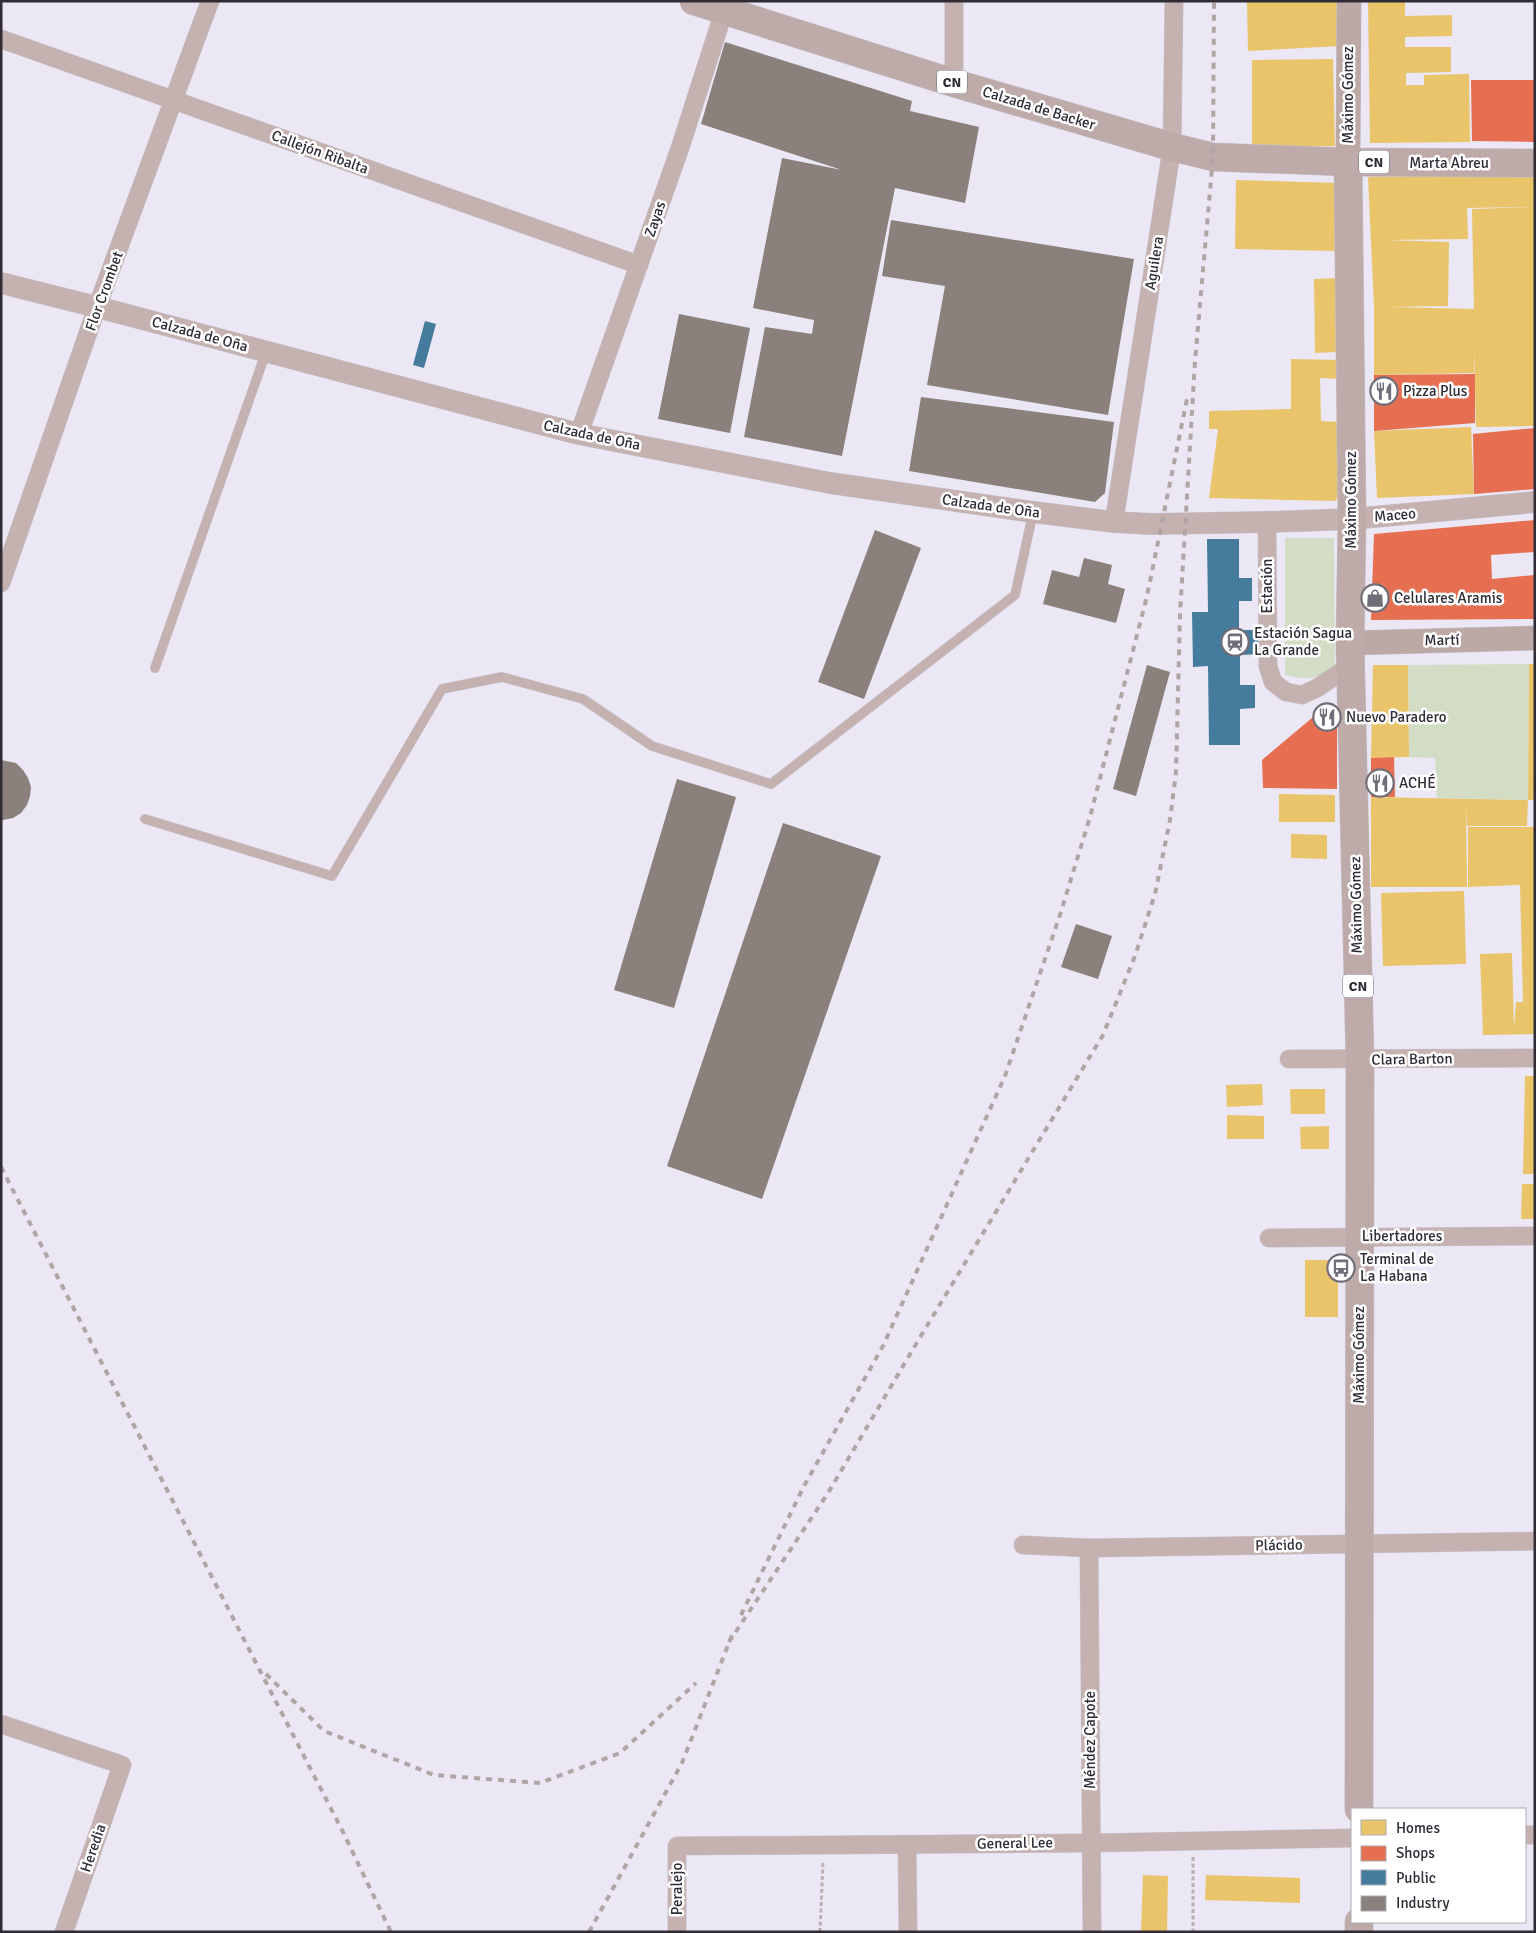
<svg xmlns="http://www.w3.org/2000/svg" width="1536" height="1933" viewBox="0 0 1536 1933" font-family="Signika,sans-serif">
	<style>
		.green { fill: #d3ddc5 }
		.homes { fill: #e9c46a; fill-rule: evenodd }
		.shops { fill: #e76f51 }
		.public { fill: #457b9d }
		.industry { fill: #8a817c }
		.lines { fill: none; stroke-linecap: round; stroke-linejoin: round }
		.service-casing { stroke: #c6c2cd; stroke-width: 10 }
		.minor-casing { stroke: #c6c2cd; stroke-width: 19 }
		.tertiary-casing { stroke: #c6c2cd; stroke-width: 22 }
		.secondary-casing { stroke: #c6c2cd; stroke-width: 25 }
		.primary-casing { stroke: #c6c2cd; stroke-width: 29 }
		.path { stroke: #bbafb0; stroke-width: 3; stroke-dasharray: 4 2.5; stroke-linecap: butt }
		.service { stroke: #c5b2b0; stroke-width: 9 }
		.minor { stroke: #c5b2b0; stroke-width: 18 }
		.tertiary { stroke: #c5b2b0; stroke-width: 21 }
		.secondary { stroke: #bca8a5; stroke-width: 24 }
		.primary { stroke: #beaba9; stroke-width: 28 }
		.rail { stroke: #b0a4a5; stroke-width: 4; stroke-dasharray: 6 6; stroke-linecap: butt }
		.labels { text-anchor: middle; stroke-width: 5; stroke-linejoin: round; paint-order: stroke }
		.shield { fill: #fff; stroke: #6d6b72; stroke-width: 1 }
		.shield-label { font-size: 14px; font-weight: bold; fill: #2f2c36 }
		.street-label { font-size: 15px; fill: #2f2c36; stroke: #fff }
		.poi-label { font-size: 15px; fill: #2f2c36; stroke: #fff; text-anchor: start }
	</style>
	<rect width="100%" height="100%" fill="#ebe7f4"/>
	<g class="green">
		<path d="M1285,538H1334L1335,665C1317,679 1308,681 1285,675Z"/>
		<path d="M1529,664L1528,800L1437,798L1435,758L1409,757L1408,665Z"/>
	</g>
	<g class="homes">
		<path d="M1247,1H1339L1340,46L1248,51Z"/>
		<path d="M1368,1H1405V16L1452,15V36L1405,37V47H1451V72L1406,73V85H1424V75L1469,74L1470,142L1370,143Z"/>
		<path d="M1333,59L1335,146L1252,147V60Z"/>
		<path d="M1467,175H1535V426L1476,427L1474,348V373L1374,375V307L1368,177ZM1532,207L1472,209L1474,309L1388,307L1448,306L1449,242L1385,240L1468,239L1467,208Z"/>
		<path d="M1236,180L1338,183L1337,251L1235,249Z"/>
		<path d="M1337,278L1338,352L1315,353L1314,279Z"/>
		<path d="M1291,359L1339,360L1340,379L1320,378L1321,421L1340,422L1342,492L1335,501L1209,498L1218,429H1209V411L1291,409Z"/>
		<path d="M1471,427L1474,494L1377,498L1374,431Z"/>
		<path d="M1529,664H1535V800H1528Z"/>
		<path d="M1373,665H1408L1409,757L1371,758Z"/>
		<path d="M1279,794L1335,795V822H1279Z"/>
		<path d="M1371,797L1528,800L1527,826H1467L1466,806L1467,887H1371Z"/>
		<path d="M1468,827H1535V1034L1483,1035L1480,954L1512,953L1514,1028L1516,1002H1523L1520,885L1468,887Z"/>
		<path d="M1291,834L1327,835V859L1291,858Z"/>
		<path d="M1464,891L1466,964L1383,966L1381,893Z"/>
		<path d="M1525,1076H1535V1174H1523Z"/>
		<path d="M1262,1084L1263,1105L1227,1107L1226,1085Z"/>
		<path d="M1290,1089H1325V1114H1291Z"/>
		<path d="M1227,1115L1264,1116V1139H1227Z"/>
		<path d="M1329,1126V1149H1301L1300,1127Z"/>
		<path d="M1522,1184H1535V1219H1521Z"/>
		<rect x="1305" y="1260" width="33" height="57"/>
		<path d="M1143,1875L1168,1876L1167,1932H1141Z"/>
		<path d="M1206,1875L1300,1878V1903L1205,1900Z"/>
	</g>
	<g class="shops">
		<path d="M1471,80H1535V142L1472,141Z"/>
		<path d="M1475,374V423L1374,431V375Z"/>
		<path d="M1535,428V489L1474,494L1473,434Z"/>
		<path d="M1535,520V552L1491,555L1492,579L1535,575V619L1371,620L1374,534Z"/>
		<path d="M1325,707H1337V789L1263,788L1262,760Z"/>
		<path d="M1394,757L1395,797H1371V758Z"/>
	</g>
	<g class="public">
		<path d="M425,321L436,324L424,368L413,365Z"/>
		<path d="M1207,539H1239V578H1252V601H1239V630H1261L1262,654L1240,655V685H1255V708L1240,709V745H1209L1208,666L1193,667L1192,612H1208Z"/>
	</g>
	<g class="industry">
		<path d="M725,42L912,101L910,111L979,127L965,203L895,188L842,456L744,437L765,327L812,334L814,320L753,308L782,158L842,170L701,124Z"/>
		<path d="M891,220L1134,259L1108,415L927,385L945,286L882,276Z"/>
		<path d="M679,314L750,328L730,433L658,419Z"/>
		<path d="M921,397L1114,422L1105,493L1095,502L909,471Z"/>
		<path d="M875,530L921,548L864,699L818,682Z"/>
		<path d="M1084,558L1112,565L1108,584L1125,589L1116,623L1043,604L1052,570L1079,577Z"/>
		<path d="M1147,665L1170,672L1136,796L1113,789Z"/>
		<path d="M1,760L16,763L23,770L28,778L31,787L30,796L27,805L21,813L13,818L3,820H1Z"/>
		<path d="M677,779L736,797L674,1008L614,990Z"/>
		<path d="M783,823L881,856L762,1199L667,1166Z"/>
		<path d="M1076,924L1112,936L1098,979L1061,967Z"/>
	</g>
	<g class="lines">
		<g class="service-casing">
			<g id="service">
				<path d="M155,668L266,352"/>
				<path d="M145,819L332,876L442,689L502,677L583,699L652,746L771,784L1015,595L1033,513"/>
			</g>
		</g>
		<g class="minor-casing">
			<g id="minor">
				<path d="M954,1V83"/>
				<path d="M1,39L639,265"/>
				<path d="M579,434L680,148L724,11V2"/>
				<path d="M1114,522L1172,147L1174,1"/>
				<path d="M1267,522L1268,666L1273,682L1286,692L1302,695L1317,688L1350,666"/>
				<path d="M1,583L97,307L210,1"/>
				<path d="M1289,1059L1535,1058"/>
				<path d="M1269,1238L1535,1236"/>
				<path d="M1023,1545L1089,1548L1535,1541"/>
				<path d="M1089,1548L1092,1932"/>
				<path d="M1,1724L122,1765L64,1932"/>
				<path d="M1525,1835H1535"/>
				<path d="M907,1845L908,1932"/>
				<path d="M677,1932V1846L1091,1843L1352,1838"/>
			</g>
		</g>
		<g class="tertiary-casing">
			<path id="tertiary" d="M1,283L97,307L579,434L830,483L1033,512L1114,522L1152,524L1267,522L1352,519L1535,502"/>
		</g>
		<g class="secondary-casing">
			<g id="secondary">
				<path d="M1348,162L1349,1"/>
				<path d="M1350,643L1535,638"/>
			</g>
		</g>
		<g class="primary-casing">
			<g id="primary">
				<path d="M694,1L954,83L1172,147L1213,157L1348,162L1535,163"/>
				<path d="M1348,162L1352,519L1350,643L1360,1060L1359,1809"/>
				<path d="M1359,1932V1922"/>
			</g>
		</g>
		<g class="path">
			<path d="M1193,1857V1932"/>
			<path d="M820,1932L823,1861"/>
		</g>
		<use href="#service" class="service"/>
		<use href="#minor" class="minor"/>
		<use href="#tertiary" class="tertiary"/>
		<use href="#secondary" class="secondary"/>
		<use href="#primary" class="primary"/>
		<g class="rail">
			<path d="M1,1167L343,1832L391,1932"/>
			<path d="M741,1615L804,1486L883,1346L1005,1076L1060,915L1090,817L1147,596L1187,399"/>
			<path d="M729,1642L828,1493L919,1339L1103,1035L1135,956L1155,894L1170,820L1176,772L1180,614L1195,361L1213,157L1214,1"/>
			<path d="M266,1674L324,1731L434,1775L540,1783L620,1753L696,1683"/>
			<path d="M589,1932L682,1763L732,1635"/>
		</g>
	</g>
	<defs>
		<g id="restaurant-ring" transform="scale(1.4375)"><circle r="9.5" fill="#fff" stroke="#716d78" stroke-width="1.5"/><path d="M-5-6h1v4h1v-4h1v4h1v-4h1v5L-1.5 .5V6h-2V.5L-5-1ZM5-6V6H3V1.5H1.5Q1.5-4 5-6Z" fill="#716d78"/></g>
		<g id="shop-ring" transform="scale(1.4375)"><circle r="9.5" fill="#fff" stroke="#716d78" stroke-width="1.5"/><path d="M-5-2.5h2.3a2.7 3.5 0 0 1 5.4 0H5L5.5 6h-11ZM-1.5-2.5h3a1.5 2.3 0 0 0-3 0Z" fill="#716d78"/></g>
		<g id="station-ring" transform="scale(1.4375)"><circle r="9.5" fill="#fff" stroke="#716d78" stroke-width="1.5"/><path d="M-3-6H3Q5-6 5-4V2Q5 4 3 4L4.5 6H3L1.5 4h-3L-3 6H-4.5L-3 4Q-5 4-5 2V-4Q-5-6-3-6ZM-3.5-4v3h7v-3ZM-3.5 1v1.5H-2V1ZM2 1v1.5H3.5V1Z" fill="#716d78"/></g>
		<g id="bus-ring" transform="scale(1.4375)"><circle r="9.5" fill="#fff" stroke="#716d78" stroke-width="1.5"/><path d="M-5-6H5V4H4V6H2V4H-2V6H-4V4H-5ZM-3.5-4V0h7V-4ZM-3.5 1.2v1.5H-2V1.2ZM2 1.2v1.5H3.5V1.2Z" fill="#716d78"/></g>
	</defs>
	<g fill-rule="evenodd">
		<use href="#restaurant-ring" x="1384" y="391"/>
		<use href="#shop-ring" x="1375" y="598"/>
		<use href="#station-ring" x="1235" y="642"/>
		<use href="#restaurant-ring" x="1327" y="717"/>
		<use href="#restaurant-ring" x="1380" y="783"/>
		<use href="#bus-ring" x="1341" y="1268"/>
	</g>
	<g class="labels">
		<g class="shield">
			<rect x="937" y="70.5" width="30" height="23" rx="4"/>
			<rect x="1359" y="150.5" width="30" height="23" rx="4"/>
			<rect x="1343" y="974.5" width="30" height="23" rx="4"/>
		</g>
		<g class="shield-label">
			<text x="952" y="87">CN</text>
			<text x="1374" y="167">CN</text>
			<text x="1358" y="991">CN</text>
		</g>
		<g class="street-label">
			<text transform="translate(1348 95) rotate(-90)" y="5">Máximo Gómez</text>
			<text transform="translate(1039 108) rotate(17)" y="5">Calzada de Backer</text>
			<text transform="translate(320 152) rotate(20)" y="5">Callejón Ribalta</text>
			<text x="1449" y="168">Marta Abreu</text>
			<text transform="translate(655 219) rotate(-71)" y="5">Zayas</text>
			<text transform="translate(1154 263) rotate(-81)" y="5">Aguilera</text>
			<text transform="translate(104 291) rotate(-70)" y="5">Flor Crombet</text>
			<text transform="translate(200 334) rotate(15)" y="5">Calzada de Oña</text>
			<text transform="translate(592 435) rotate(12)" y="5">Calzada de Oña</text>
			<text transform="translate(1351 500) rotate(-90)" y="5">Máximo Gómez</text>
			<text transform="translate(991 506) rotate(8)" y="5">Calzada de Oña</text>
			<text transform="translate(1395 515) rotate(-5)" y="5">Maceo</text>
			<text transform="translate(1267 586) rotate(-90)" y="5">Estación</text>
			<text transform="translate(1442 640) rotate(-1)" y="5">Martí</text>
			<text transform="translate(1356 905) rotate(-91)" y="5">Máximo Gómez</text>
			<text transform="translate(1412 1059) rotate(-1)" y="5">Clara Barton</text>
			<text x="1402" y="1241">Libertadores</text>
			<text transform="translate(1359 1355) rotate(-90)" y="5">Máximo Gómez</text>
			<text transform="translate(1279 1545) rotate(-1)" y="5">Plácido</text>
			<text transform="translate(1090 1740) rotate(-90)" y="5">Méndez Capote</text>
			<text transform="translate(1015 1843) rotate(-1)" y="5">General Lee</text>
			<text transform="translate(93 1848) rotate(-71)" y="5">Heredia</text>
			<text transform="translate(677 1889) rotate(-90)" y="5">Peralejo</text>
		</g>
		<g class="poi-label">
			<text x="1403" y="396">Pizza Plus</text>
			<text x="1394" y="603">Celulares Aramis</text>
			<text x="1254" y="638">Estación Sagua<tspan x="1254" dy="17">La Grande</tspan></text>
			<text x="1346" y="722">Nuevo Paradero</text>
			<text x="1399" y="788">ACHÉ</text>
			<text x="1360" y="1264">Terminal de<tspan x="1360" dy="17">La Habana</tspan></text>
		</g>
	</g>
	<rect width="1536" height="1933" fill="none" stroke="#2f2c36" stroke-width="5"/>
	<rect x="1351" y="1808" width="175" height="115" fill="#ffffff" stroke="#acabaf"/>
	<rect x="1361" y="1820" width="25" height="15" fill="#e9c46a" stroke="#acabaf"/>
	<text x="1396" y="1833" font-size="15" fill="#2f2c36">Homes</text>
	<rect x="1361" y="1846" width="25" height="15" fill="#e76f51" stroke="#acabaf"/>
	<text x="1396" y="1858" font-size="15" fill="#2f2c36">Shops</text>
	<rect x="1361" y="1870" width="25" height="15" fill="#457b9d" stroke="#acabaf"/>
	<text x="1396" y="1883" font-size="15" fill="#2f2c36">Public</text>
	<rect x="1361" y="1896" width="25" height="15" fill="#8a817c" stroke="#acabaf"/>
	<text x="1396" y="1908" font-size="15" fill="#2f2c36">Industry</text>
</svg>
